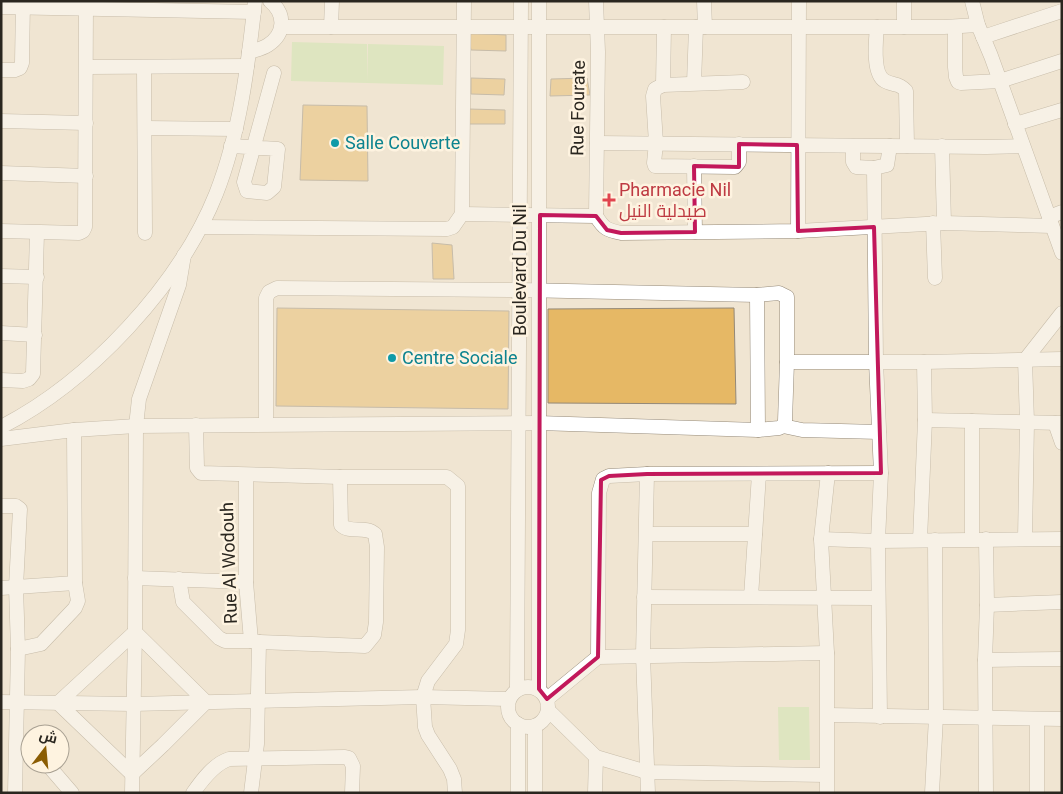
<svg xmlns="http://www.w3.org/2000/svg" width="1063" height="794" viewBox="0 0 1063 794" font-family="Roboto,Cairo,sans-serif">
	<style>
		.green { fill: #c7e5ab }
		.building { fill: #e6b865; stroke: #948978 }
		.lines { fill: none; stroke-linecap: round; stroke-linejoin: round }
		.minor-casing { stroke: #968b7a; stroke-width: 15 }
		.minor { stroke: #fff; stroke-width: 14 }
		.marked { fill: none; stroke: #c2185b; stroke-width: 4; stroke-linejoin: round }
		.culture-dot { fill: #0f9aa8; stroke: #fef3e0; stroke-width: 2 }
		.health-dot { fill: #e0444e; stroke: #fef3e0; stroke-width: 2 }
		.labels { text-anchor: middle; stroke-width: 5; stroke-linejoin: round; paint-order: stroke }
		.street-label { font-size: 18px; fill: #2a261f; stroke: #fef3e0 }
		.culture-label { font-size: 18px; fill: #0d838f; stroke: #fef3e0; text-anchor: start }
		.health-label { font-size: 18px; fill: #be3a42; stroke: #fef3e0; text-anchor: start }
	</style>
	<rect width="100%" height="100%" fill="#f0e5d2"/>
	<g class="green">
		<path d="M292,42L367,44V83L291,81Z"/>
		<path d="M368,44L444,46L443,85L367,83Z"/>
		<path d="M778,707H809L810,760H779Z"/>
	</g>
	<g class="building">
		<path d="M468,33L506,35V51L471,50Z"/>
		<path d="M471,78L505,79L504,95L471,94Z"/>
		<path d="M587,78L590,95L550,96L551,79Z"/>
		<path d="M303,105L367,106L368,181L300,180Z"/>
		<path d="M469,109L505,110V124H468Z"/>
		<path d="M432,243L452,245L454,279H433Z"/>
		<path d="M277,308L509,311L508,409L276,406Z"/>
		<path d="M734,308L736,404L548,403V309Z"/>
	</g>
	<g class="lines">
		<g class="minor-casing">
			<g id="minor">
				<path d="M704,1L705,27"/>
				<path d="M972,1L978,25L991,56L1062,253"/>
				<path d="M1,7L254,12"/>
				<path d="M282,27H944L978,25"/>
				<path d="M331,27L332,1"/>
				<path d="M877,27C876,39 872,74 885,81C894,86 898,82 906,91L907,146"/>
				<path d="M904,27V1"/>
				<path d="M955,27V67L956,77L958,82L961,83L1000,81L1062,61"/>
				<path d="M983,37L1062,11"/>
				<path d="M249,52C255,50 262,49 268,45C285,34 286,14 270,1"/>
				<path d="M87,67L247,66"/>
				<path d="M144,68L145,233"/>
				<path d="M1,70H15L20,68L22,63L23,1"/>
				<path d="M694,83L696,27"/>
				<path d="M663,85L664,27"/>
				<path d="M1,121L86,123"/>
				<path d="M1015,124L1062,110"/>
				<path d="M145,128L236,129"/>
				<path d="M597,143L986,147L1023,146"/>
				<path d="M739,144V162L735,167L655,166L654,163L656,143L653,96L655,89L663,85L743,82"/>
				<path d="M231,146L278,149L274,187L267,193L247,191L244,182L274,73"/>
				<path d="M853,146V162L856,167L874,168"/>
				<path d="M942,146L944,223"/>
				<path d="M694,166L695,232"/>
				<path d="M1,173L86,176"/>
				<path d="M462,214L596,216"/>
				<path d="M596,216C604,229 607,230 621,233L798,231L944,223L1052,226"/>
				<path d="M596,216L598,52L596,1"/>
				<path d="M1049,217L1062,212"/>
				<path d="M933,223L935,278"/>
				<path d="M201,227L447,229L453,227L462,214L464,1"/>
				<path d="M1,231L79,233L83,231L85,227L86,1"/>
				<path d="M798,231L799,1"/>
				<path d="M1,276L37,277"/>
				<path d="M757,295L758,430"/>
				<path d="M1,333L35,335"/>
				<path d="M787,362H924L1062,359"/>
				<path d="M1,380L23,381L29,379L33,374L37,233"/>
				<path d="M925,420L1062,423"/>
				<path d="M1055,423L1062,443"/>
				<path d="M196,425L197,468L201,473L340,477H447L458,486V630L456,644L428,681L423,697L425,727L428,735L450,769L454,779L455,793"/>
				<path d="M783,426L802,430L879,432"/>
				<path d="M1,427C89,382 179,286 216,194C240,133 248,66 255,1"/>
				<path d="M1,439L74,430L136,426L538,423L758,430L779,428L783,426L785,421L787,362V297L779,293L757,295L520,290L277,288L269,292L266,298V425"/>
				<path d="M647,474L643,655L648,793"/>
				<path d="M246,475V582L251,641L259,642L257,744L251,793"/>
				<path d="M1,506H16L20,509L16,587L18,649L15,793"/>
				<path d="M647,534H755"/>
				<path d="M821,539L878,541L1062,539"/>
				<path d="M972,539V421"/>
				<path d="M1025,539L1027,422L1025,360L1062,313"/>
				<path d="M920,540L925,420L924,362"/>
				<path d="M135,578L246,582"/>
				<path d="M179,579L183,602L219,638L225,641H251"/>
				<path d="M1,588L75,583L74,430"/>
				<path d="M644,597L878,598"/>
				<path d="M751,597L759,474"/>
				<path d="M987,605L1062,602"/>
				<path d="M259,642L365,646L374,635L376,622L377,547L375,534C365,525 350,534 341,525L340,477"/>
				<path d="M18,649L41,644L75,608L78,601L75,583"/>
				<path d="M598,657L599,493L603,479L609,476L647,474L881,473"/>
				<path d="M985,660L1062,659"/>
				<circle cx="528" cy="707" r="20"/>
				<path d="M517,689L521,1"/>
				<path d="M539,689V1"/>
				<path d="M547,699L598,657L827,653"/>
				<path d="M1,702L133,704L423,697L509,699"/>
				<path d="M58,703L135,632L206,702L163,745L132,774"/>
				<path d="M58,703L132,774"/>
				<path d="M548,710L596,757L647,772L826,775"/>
				<path d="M828,715L1062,719"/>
				<path d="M880,717L878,541L881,473L876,362L874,168L887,165L890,146"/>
				<path d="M1037,719V793"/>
				<path d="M47,764L72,793"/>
				<path d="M132,793L135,632L136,426L139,399L179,285L184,255"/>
				<path d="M193,793C202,780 214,764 229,759L345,757L349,758L353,766L352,793"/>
				<path d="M518,793V724"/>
				<path d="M535,793V726"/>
				<path d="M595,793L596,757"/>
				<path d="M827,793V653L821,539L828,473"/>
				<path d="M932,793L936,717L935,540"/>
				<path d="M986,793L985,660L987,605L986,539"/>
			</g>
		</g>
		<use href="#minor" class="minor"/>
	</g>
	<path d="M0 0H1063V794H0ZM739,144L797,145L798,231L874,227L881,473L647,474L609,476L601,480L598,657L547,699L539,689L540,215L596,216L607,230L621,233L695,232L694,166L739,167Z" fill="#f0e5d2" fill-opacity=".55" fill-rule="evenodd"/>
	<path class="marked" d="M739,144L797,145L798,231L874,227L881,473L647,474L609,476L601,480L598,657L547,699L539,689L540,215L596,216L607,230L621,233L695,232L694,166L739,167Z"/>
	<g class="culture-dot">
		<circle cx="335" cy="143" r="5"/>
		<circle cx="392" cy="358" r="5"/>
	</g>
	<path class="health-dot" d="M606.5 192.5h5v5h5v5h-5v5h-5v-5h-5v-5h5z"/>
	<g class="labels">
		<g class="street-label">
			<text transform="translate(578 108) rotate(-89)" y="6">Rue Fourate</text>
			<text transform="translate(520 270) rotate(-90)" y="6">Boulevard Du Nil</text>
			<text transform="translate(229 563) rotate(-92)" y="6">Rue Al Wodouh</text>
		</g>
		<g class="culture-label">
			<text x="345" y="149">Salle Couverte</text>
			<text x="402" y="364">Centre Sociale</text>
		</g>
		<g class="health-label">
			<text x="619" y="196">Pharmacie Nil<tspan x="619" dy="21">صيدلية النيل</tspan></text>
		</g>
	</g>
	<rect width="1063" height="794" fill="none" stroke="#2a261f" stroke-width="5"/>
	<g transform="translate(45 749) rotate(16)"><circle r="24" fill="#fef3e0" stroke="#a9a193"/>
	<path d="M0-4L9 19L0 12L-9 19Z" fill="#8b5d03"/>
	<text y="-8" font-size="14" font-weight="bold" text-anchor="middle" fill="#2a261f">ش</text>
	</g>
</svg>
